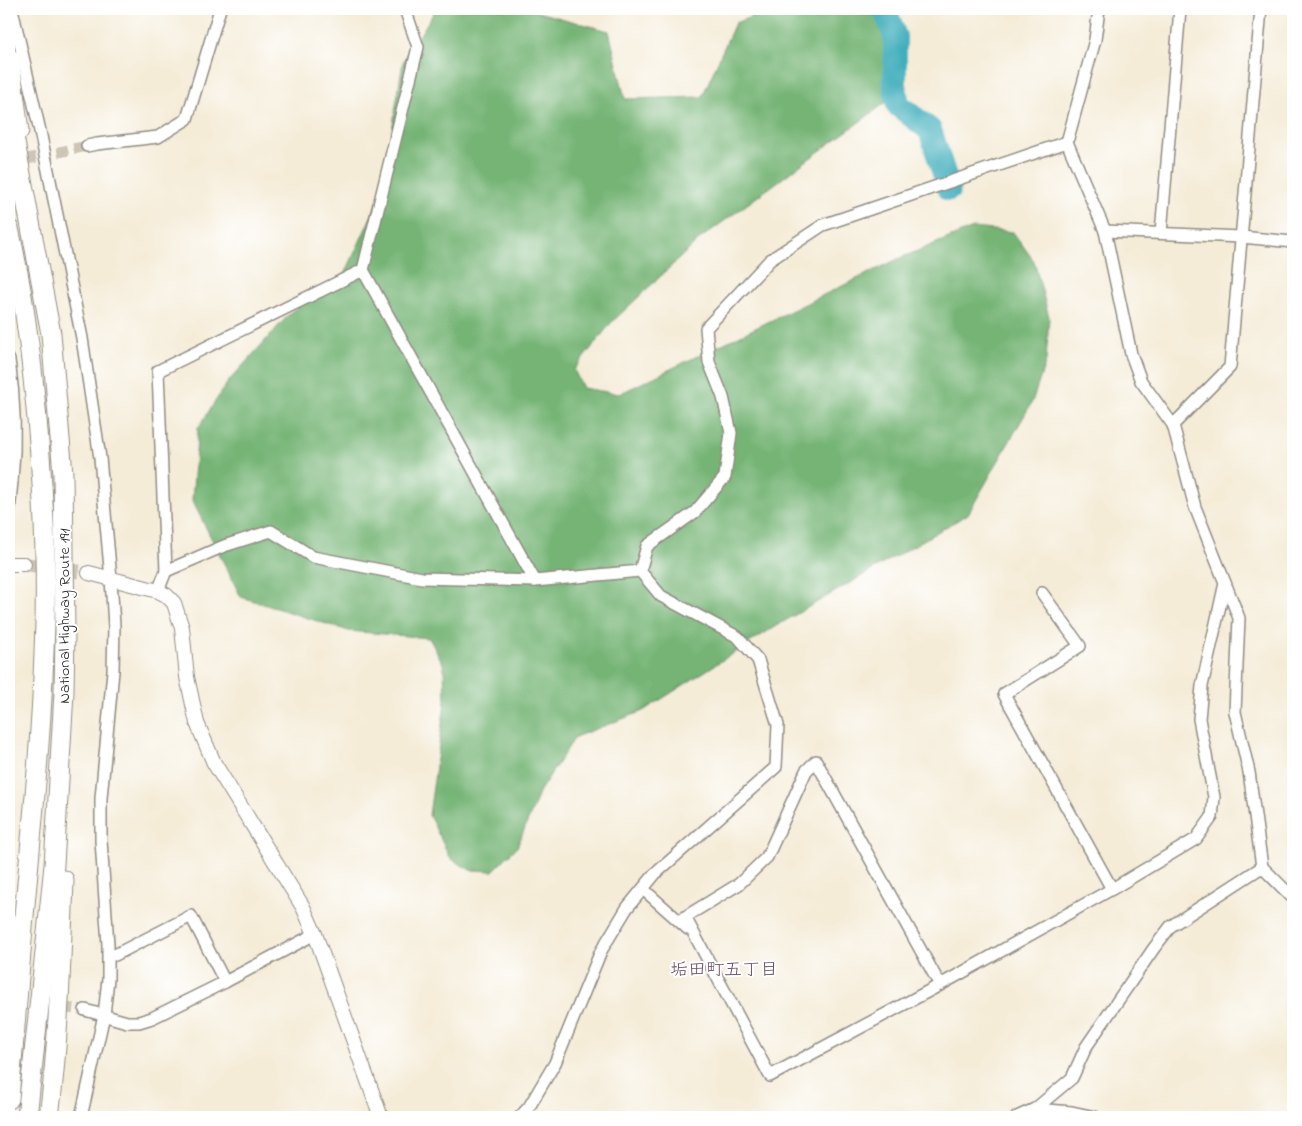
<svg xmlns="http://www.w3.org/2000/svg" width="1302" height="1126" viewBox="0 0 1302 1126" font-family="'Indie Flower','Klee One',sans-serif">
	<style>
		.forest { fill: #75b475; stroke: #507050 }
		.lines { fill: none; stroke-linecap: round; stroke-linejoin: round }
		.river { stroke: #40aebc; stroke-width: 24 }
		.minor-tunnel { stroke: #cdc5b5; stroke-width: 11; stroke-dasharray: 11 5.5; stroke-linecap: butt }
		.tertiary-tunnel { stroke: #cdc5b5; stroke-width: 14; stroke-dasharray: 14 7; stroke-linecap: butt }
		.minor-casing { stroke: #908c82; stroke-width: 14 }
		.tertiary-casing { stroke: #908c82; stroke-width: 16 }
		.trunk-casing { stroke: #908c82; stroke-width: 21 }
		.minor { stroke: #fff; stroke-width: 11 }
		.tertiary { stroke: #fff; stroke-width: 14 }
		.trunk { stroke: #fff; stroke-width: 19 }
		.labels { text-anchor: middle; stroke-width: 4; stroke-linejoin: round; paint-order: stroke }
		.street-label { font-size: 16px; fill: #2b2b2b; stroke: #fff }
		.neighbourhood-label { font-size: 18px; fill: #644f5e; stroke: #fff }
	</style>
	<rect width="100%" height="100%" fill="#fff"/>
	<filter id="ink" filterUnits="userSpaceOnUse"><feTurbulence type="fractalNoise" baseFrequency=".02" numOctaves="2"/><feDisplacementMap in="SourceGraphic" scale="10" xChannelSelector="R" yChannelSelector="G"/><feConvolveMatrix kernelMatrix="1 2 1 2 8 2 1 2 1" color-interpolation-filters="sRGB"/></filter>
	<filter id="wash" filterUnits="userSpaceOnUse"><feTurbulence type="fractalNoise" baseFrequency=".0096" numOctaves="4" result="noise"/><feDisplacementMap in="SourceGraphic" scale="20" xChannelSelector="R" yChannelSelector="G"/><feGaussianBlur stdDeviation="1.12" result="paint"/><feColorMatrix in="noise" values="0 0 0 0 0 0 0 0 0 0 0 0 0 0 0 0 0 1.4 0 .05"/><feComposite in="paint" operator="in"/></filter>
	<g filter="url(#wash)">
		<rect width="100%" height="100%" fill="#f5ecd8"/>
		<path class="forest" d="M436,9H527L609,31L625,99L702,97L735,23L761,13L836,9L889,17L897,35L907,87L701,238L611,323L574,370L583,388L619,394L898,259L973,228L1013,232L1034,261L1049,317L1046,361L1032,402L968,514L771,629L643,711L575,737L541,789L517,847L493,871L470,870L450,858L429,815L445,703L444,665L429,638L349,631L241,597L192,500L198,428L228,382L292,311L345,274L382,193L403,62Z"/>
		<g class="lines">
			<path class="river" d="M885,9L895,37V89L898,105L930,130L949,189"/>
		</g>
	</g>
	<g filter="url(#ink)">
		<g class="lines">
			<g class="minor-tunnel">
				<path d="M9,163L87,146"/>
				<path d="M13,1002L85,1010"/>
			</g>
			<path class="tertiary-tunnel" d="M24,564L89,573"/>
			<g class="minor-casing">
				<g id="minor">
					<path d="M12,9L40,131L82,338L100,458L111,579L114,626L113,671L101,798V840L108,945V979L104,1015L81,1117"/>
					<path d="M405,9L418,47L363,270L535,581"/>
					<path d="M1099,9L1095,40L1067,142L1105,231L1131,354L1141,381L1173,425L1195,507L1239,618L1235,712L1249,772L1262,867L1293,898"/>
					<path d="M87,146L97,144L158,137L187,119L220,9"/>
					<path d="M1105,231L1241,237L1293,242"/>
					<path d="M1161,233L1180,9"/>
					<path d="M9,360C15,400 16,441 12,481"/>
					<path d="M1173,425L1230,367L1261,9"/>
					<path d="M9,480L12,481L9,512"/>
					<path d="M166,571L224,546L271,531L313,557L422,578L535,581L640,571"/>
					<path d="M640,571L647,546L695,512L725,477L731,433L723,397L709,362L706,328L770,260L823,225L1067,142"/>
					<path d="M158,591L166,571L158,371L363,270"/>
					<path d="M1042,593L1080,646L1004,694L1112,889"/>
					<path d="M643,889L688,929"/>
					<path d="M115,955L191,916L225,982"/>
					<path d="M940,985L816,761L806,771L767,857L739,884L685,917L770,1076L940,985L1112,889L1196,839L1212,817L1214,797L1199,719L1202,686L1225,583"/>
					<path d="M85,1010L127,1022H139L152,1018L225,982L315,934"/>
					<path d="M1035,1109L1072,1112L1095,1117"/>
					<path d="M520,1117L529,1107L555,1063L601,951L627,908L655,874L776,767L778,725L758,660L738,637L661,596L640,571"/>
					<path d="M1017,1117L1035,1109L1072,1078L1086,1047L1154,948L1171,926L1262,867"/>
				</g>
			</g>
			<g class="tertiary-casing">
				<g id="tertiary">
					<path d="M9,564H24"/>
					<path d="M89,573L158,591L166,595L174,603L182,628L187,677L197,723L214,763L303,907L315,934L381,1117"/>
				</g>
			</g>
			<g class="trunk-casing">
				<g id="trunk">
					<path d="M9,58L11,70L19,131"/>
					<path d="M9,118L14,137L51,334L63,474L65,630L64,692L58,797L54,865L45,952L27,1117"/>
					<path d="M9,229C26,303 34,379 40,455C45,521 47,587 44,653C41,741 32,828 24,916C19,977 14,1038 9,1099"/>
					<path d="M49,1117C59,1039 61,959 64,880"/>
				</g>
			</g>
			<use href="#minor" class="minor"/>
			<use href="#tertiary" class="tertiary"/>
			<use href="#trunk" class="trunk"/>
		</g>
	</g>
	<g class="labels">
		<g class="street-label">
			<text transform="translate(63 616) rotate(-90)" y="6">National Highway Route 191</text>
		</g>
		<g class="neighbourhood-label">
			<text x="724" y="975">垢田町五丁目</text>
		</g>
	</g>
	<rect width="1302" height="1126" fill="none" stroke="#fff" stroke-width="30"/>
</svg>
